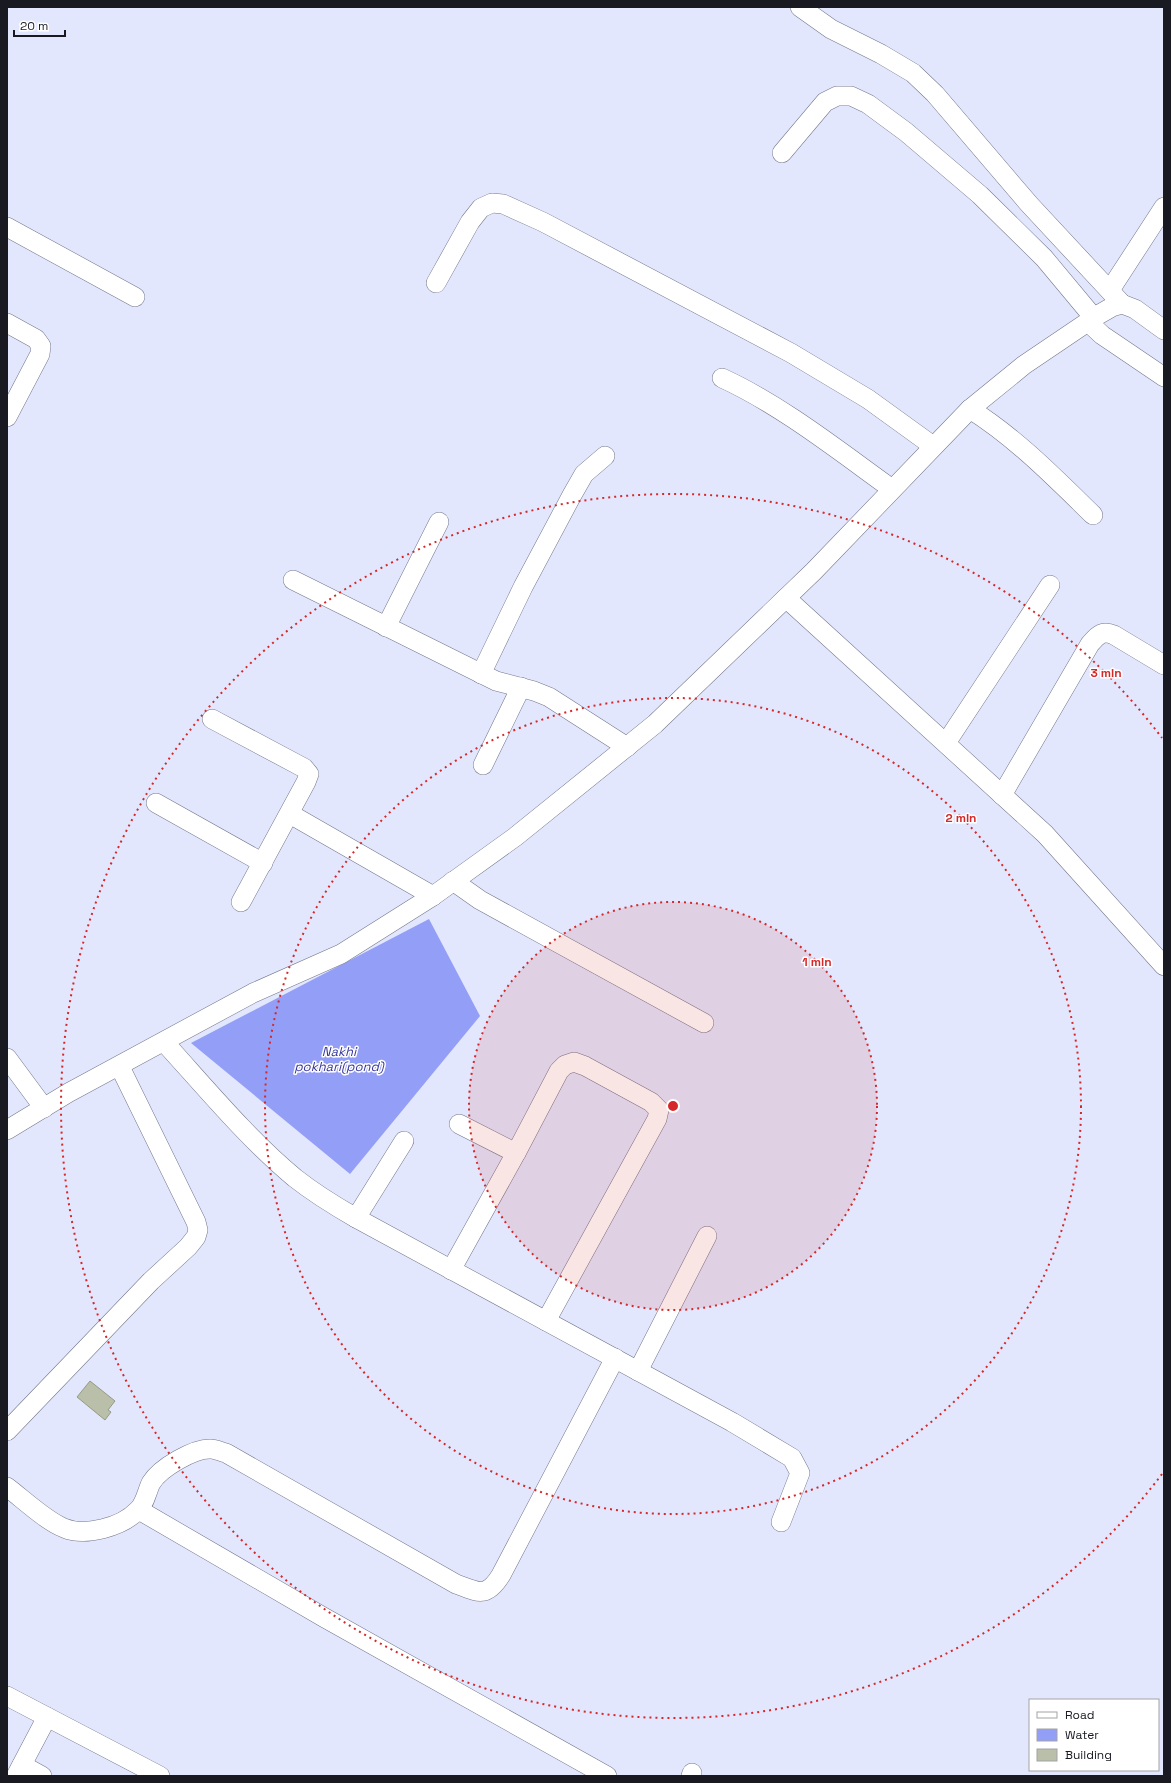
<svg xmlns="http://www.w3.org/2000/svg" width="1171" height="1783" viewBox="0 0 1171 1783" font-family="'Space Grotesk',sans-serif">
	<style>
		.water { fill: #939ef7 }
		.building { fill: #b9bfa9; stroke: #969b86 }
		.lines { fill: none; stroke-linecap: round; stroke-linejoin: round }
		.minor-casing { stroke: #74778b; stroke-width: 20 }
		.minor { stroke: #fff; stroke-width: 19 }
		.ring { fill: none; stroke: #d62828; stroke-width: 2; stroke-dasharray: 2 4 }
		.labels { text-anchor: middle; stroke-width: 3; stroke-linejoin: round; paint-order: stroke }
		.water-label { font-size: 13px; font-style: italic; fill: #38379c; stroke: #fff }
		.centre { fill: #d62828; stroke: #fff; stroke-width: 2 }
		.ring-label { font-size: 12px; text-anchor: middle; font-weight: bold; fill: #d62828; stroke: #fff; stroke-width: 3; stroke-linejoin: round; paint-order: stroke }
	</style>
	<rect width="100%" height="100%" fill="#e2e7fd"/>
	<path class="water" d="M429,919L480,1016L350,1174L191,1043Z"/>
	<path class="building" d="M90,1381L115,1401L108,1410L111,1412L105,1420L77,1397Z"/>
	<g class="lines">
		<g class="minor-casing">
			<g id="minor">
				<path d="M800,7L831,29L881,54L913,73L935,94L1029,204L1122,304"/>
				<path d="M782,153L825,102L837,96H851L868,104L906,132L980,195L1044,258L1094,318"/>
				<path d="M7,227L135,297"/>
				<path d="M436,283L470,222L481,208L492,203L503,204L543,222L791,353L868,399L933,446"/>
				<path d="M1110,290L1164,207"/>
				<path d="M1088,322L1102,335L1164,377"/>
				<path d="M7,323L36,339L41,346L40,354L7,417"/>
				<path d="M722,378C781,405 839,451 892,489"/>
				<path d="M970,409C1016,438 1054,477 1093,515"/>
				<path d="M293,580L496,681L534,691L549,697L627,747"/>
				<path d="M786,598L1045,834L1164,966"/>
				<path d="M386,627L439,522"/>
				<path d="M481,674L523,587L572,495L584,474L605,456"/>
				<path d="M212,719L304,768L309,774L306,782L241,902"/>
				<path d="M946,743L1050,585"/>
				<path d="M483,765L521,687"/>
				<path d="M1002,795L1090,644C1098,635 1102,630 1114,635L1164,665"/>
				<path d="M156,803L263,863"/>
				<path d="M290,814L433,896"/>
				<path d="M453,881L480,900L704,1023"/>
				<path d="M164,1042C206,1088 247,1138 295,1178C314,1193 335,1206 356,1218L732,1422L792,1458L800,1473L781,1522"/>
				<path d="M7,1058L44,1108"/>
				<path d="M459,1124L516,1153"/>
				<path d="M7,1130L68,1093L253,993L341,954L433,896L515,837L655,724L814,571L970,409L1024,365L1098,315L1112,307L1122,304L1135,309L1164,330"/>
				<path d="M356,1218L404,1141"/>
				<path d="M451,1270L516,1153L559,1071L565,1065L574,1062L585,1066L651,1102L659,1110L657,1119L546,1321"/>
				<path d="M638,1371L707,1236"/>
				<path d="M7,1431L151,1281L188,1247L196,1237L198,1230L196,1222L120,1067"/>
				<path d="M7,1487C23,1499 46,1521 64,1528C85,1537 122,1527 138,1510C145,1504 147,1491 151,1483C160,1468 194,1448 211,1449C216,1449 221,1452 226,1453L456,1584C478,1592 486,1599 501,1575L615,1358"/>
				<path d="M139,1510L325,1618L607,1776"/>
				<path d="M7,1696L160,1776"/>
				<path d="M22,1765L42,1776"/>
				<path d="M16,1776L47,1717"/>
				<path d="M691,1776L692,1773"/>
			</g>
		</g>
		<use href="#minor" class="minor"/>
	</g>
	<circle cx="673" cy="1106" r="204" fill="#d62828" fill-opacity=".12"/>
	<g class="ring">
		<circle cx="673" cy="1106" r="204"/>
		<circle cx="673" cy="1106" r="408"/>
		<path d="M1162 1474A612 612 0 1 1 1162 738"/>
	</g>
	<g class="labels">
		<g class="water-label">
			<text x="339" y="1056">Nakhi<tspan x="339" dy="15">pokhari(pond)</tspan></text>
		</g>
	</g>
	<circle cx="673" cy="1106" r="6" class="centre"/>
	<g class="ring-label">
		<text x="1106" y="677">3 min</text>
		<text x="961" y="822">2 min</text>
		<text x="817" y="966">1 min</text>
	</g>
	<rect width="1171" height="1783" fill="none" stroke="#181921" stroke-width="16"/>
	<rect x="1029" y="1699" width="130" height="72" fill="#ffffff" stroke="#a3a3a6"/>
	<rect x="1037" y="1712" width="20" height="6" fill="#ffffff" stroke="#a3a3a6"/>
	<text x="1065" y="1719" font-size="12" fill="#181921">Road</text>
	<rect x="1037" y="1729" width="20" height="12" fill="#939ef7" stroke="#a3a3a6"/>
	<text x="1065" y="1739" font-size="12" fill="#181921">Water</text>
	<rect x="1037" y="1749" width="20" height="12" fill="#b9bfa9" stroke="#a3a3a6"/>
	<text x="1065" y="1759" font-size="12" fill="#181921">Building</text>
	<path d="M14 30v6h51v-6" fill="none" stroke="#181921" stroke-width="2"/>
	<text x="20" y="30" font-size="12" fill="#181921" stroke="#ffffff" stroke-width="3" paint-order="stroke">20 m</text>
</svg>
